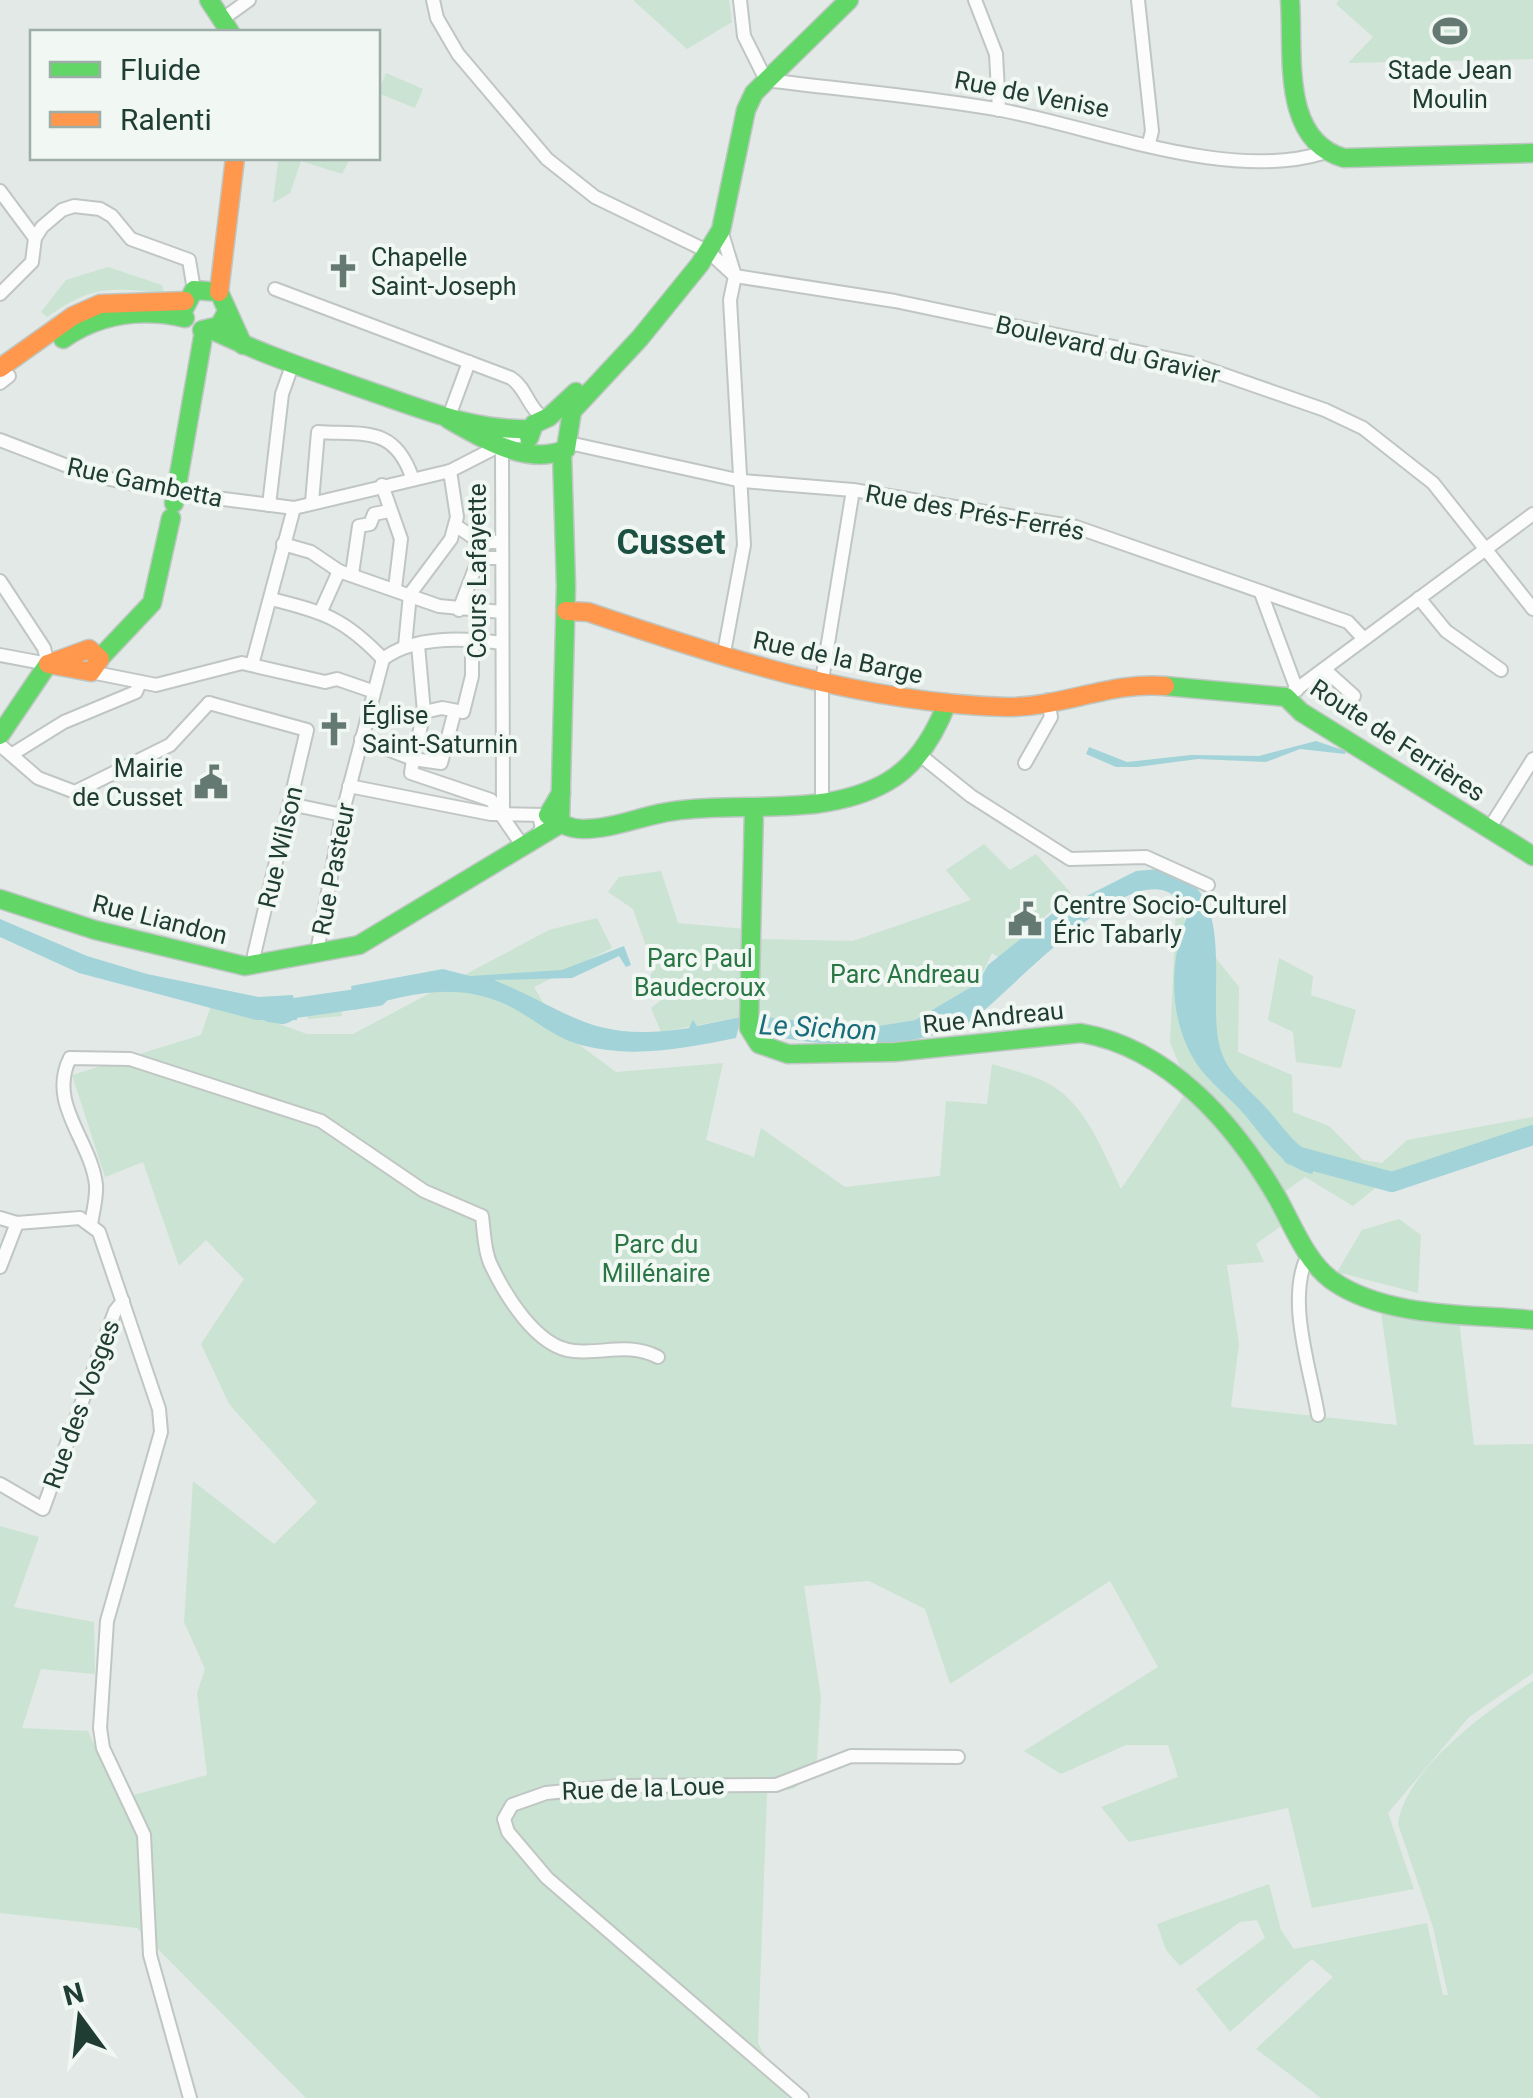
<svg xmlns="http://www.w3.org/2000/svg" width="1533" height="2098" viewBox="0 0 1533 2098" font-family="Roboto,sans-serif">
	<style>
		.green { fill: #cbe3d2 }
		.water { fill: #a1d3d9 }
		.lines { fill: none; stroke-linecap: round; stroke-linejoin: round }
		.river { stroke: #a1d3d9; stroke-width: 20 }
		.street-casing { stroke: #c0c6c3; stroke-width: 16 }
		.fast-casing { stroke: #bec7c3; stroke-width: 21 }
		.slow-casing { stroke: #bec7c3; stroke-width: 21 }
		.street { stroke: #fbfcfb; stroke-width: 12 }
		.fast { stroke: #63d668; stroke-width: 18 }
		.slow { stroke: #ff974d; stroke-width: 18 }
		.labels { text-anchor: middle; stroke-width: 8; stroke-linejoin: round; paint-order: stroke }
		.poi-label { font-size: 25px; fill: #203d34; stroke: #f1f8f4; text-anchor: start }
		.street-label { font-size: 25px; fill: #203d34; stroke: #f1f8f4 }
		.park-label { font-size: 25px; fill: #297544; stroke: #f1f8f4 }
		.water-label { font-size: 28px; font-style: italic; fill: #186c7a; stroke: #f1f8f4 }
		.district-label { font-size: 35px; font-weight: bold; fill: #1b4f41; stroke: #f1f8f4 }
	</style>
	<rect width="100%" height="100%" fill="#e3e9e6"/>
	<g class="green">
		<path d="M633,0H729L732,22L687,49Z"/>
		<path d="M1339,0H1533V59L1348,63L1373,37L1336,4Z"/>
		<path d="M386,73L423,89L415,108L378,93Z"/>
		<path d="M283,158H350L342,174L301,161L290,193L273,203L278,162Z"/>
		<path d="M108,267L162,285L164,293C110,288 94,284 47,317L41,312L66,280Z"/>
		<path d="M984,844L1010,870L1036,854L1071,893L999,958L992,953L978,983L915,1020L866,1028L754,1016L758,939L853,941L971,900L946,870Z"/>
		<path d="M661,871L678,923L745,929L741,1017L661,1032L651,1008L665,997L654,988L650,976L654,969L633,909L608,892L619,877Z"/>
		<path d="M1176,908L1239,987L1238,1052L1292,1075L1293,1112L1329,1126L1363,1160L1382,1163L1407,1140L1533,1117V1144L1379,1185L1353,1206L1305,1177L1284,1192L1228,1110L1184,1076L1170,1043Z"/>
		<path d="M597,918L612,948L534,987L558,1029L616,1072L723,1063L706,1140L754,1157L761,1128L845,1187L940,1176L946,1101L987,1104L992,1064C1011,1070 1034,1075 1051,1085C1087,1106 1104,1154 1121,1189L1187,1091L1225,1127L1284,1224L1256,1244L1264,1262L1227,1265L1239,1344L1231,1407L1397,1425L1381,1312L1459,1320L1474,1445L1533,1444V1673L1469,1717L1388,1813L1414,1889L1312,1908L1288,1808L1129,1842L1101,1807L1178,1777L1168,1745H1126L1061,1774L1024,1751L1158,1667L1110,1581L950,1684L925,1609L869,1581L804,1586L821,1697L816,1773L793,1789L767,1793L758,2043L788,2098H306L137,1928L0,1913V1526L39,1537L14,1607L94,1622L95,1674L41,1669L22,1728L88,1731L119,1799L207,1775L197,1693L205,1669L184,1622L193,1481L274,1544L317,1502L229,1404L201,1344L244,1279L206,1240L179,1266L143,1162L105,1177L72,1075L201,1035L213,1000L307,1034H353L549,930Z"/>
		<path d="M1279,958L1313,976L1311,995L1356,1010L1341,1068L1296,1062L1293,1032L1268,1020Z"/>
		<path d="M338,992L342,1016L308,1019L306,997Z"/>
		<path d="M1399,1219L1421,1235L1418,1293L1337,1272L1362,1230Z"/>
		<path d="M1533,1681V2098H1321L1256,2049L1333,1977L1312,1959L1230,2032L1196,1989L1265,1938L1257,1920L1240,1922L1180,1966L1166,1950L1157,1924L1269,1884L1281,1930L1294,1949L1427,1923L1443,1995H1448L1433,1927L1398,1824C1405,1769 1489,1709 1533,1681Z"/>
	</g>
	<g class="water">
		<path d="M1316,741L1346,751L1345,754L1300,749L1266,762L1198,759L1137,767H1116L1086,754L1089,747L1127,762L1191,755L1259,756Z"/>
		<path d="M1159,869C1168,873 1180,875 1188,881C1234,911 1206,1007 1221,1051C1229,1076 1253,1092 1269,1111C1286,1130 1295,1147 1319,1157L1312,1174C1281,1166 1265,1139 1245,1115C1232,1100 1215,1087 1202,1071C1169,1029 1167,965 1187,917C1155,819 998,1010 964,1025C900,1052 820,1048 754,1032V1016L866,1028L915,1020L978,983L988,965L1053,913L1136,871Z"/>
		<path d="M0,919L87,956L147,974L259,997L293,995L297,1020H256L79,973L0,937Z"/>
		<path d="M624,946L631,965L626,967L619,956L572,978L494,980C575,1014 593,1043 689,1028L693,1020L697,1026L741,1017L736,1038C685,1048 633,1059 581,1045C555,1038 537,1021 513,1008C461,980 408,993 355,1010L351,986L443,969L470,976L562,970Z"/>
	</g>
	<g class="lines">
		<g class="river">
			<path d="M270,1012L283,1014L295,1008L378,996"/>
			<path d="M1292,1155L1392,1182L1533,1135"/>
		</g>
		<g class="street-casing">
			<g id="street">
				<path d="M433,0L437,18L458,54L547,159L595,197L709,252L735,276L895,301L1190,363L1325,410L1363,428L1433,483L1533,609"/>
				<path d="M740,0L744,36L766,80C844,90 923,96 1001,110C1097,128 1227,182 1323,153"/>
				<path d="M975,0L996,54L999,110"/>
				<path d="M1138,0L1152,131L1149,143"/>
				<path d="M224,18L249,0"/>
				<path d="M0,191L35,238"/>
				<path d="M721,230L735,276L730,300L744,545L723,658"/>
				<path d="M275,289L511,378C527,389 527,406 543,418"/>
				<path d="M0,294L32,262L35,238L42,227L62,210L74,206L100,209L112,216L131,239L189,260L194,290"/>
				<path d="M0,383L9,376"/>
				<path d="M448,419L469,362"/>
				<path d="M0,440L91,475L176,493L294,508L450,471L530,430"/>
				<path d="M569,443L742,481L853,490L1076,527L1348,622L1364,639"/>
				<path d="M502,448L503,814"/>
				<path d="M382,485L401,539L395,588"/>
				<path d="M312,502L318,432C365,435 394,426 412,477"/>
				<path d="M269,505L282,394L293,363"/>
				<path d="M455,525L480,542H502"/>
				<path d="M283,544L311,552L339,571L439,606L502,612"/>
				<path d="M352,574L359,526L370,524L374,514L389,511"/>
				<path d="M0,581L44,648L48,664L0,655"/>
				<path d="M1261,593L1297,690"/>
				<path d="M1419,598L1446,631L1501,670"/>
				<path d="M271,599C324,612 345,619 383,659"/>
				<path d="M459,610L479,558H502"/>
				<path d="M321,611L339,571"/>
				<path d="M405,646L410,594L451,539L457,517L450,471"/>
				<path d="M252,665L294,508"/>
				<path d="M1324,669L1354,696"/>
				<path d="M91,672L156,685L242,663L325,682L337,679L372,691"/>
				<path d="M1286,697L1533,514"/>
				<path d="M209,703L307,730L254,955L256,964"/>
				<path d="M424,712L442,708L463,712L472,676V639"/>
				<path d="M361,739L413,759L411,773L491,800L524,848L542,829L539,815"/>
				<path d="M418,739L424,712L418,645"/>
				<path d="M0,745L38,778L75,792L170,745L209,703"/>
				<path d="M14,753L64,722L136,692L140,682"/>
				<path d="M920,755L971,796L1070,859L1146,857L1208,885"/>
				<path d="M413,759L441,763L453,718"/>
				<path d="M1025,763L1051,717L1048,700"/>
				<path d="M349,786L491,814L544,815"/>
				<path d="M822,799V680L853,490"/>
				<path d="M290,804L342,815"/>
				<path d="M1489,829L1533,759"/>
				<path d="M317,952L342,815L383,659C414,635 465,638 502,643"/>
				<path d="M0,1218L17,1223L80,1218L99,1232L159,1409L161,1432L107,1621L100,1728L103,1748L144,1835L150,1955L190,2098"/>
				<path d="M91,1224C93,1212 97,1197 96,1185C91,1140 47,1104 70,1058L130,1059L321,1121L424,1191L482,1216C484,1231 484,1249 490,1263C504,1293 536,1348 574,1351C605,1354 628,1342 658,1357"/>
				<path d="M1309,1253C1285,1297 1310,1367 1318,1415"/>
				<path d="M0,1267L17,1223"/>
				<path d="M0,1484L43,1509L115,1311L123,1301"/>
				<path d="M802,2098L547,1878L508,1832L504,1819L512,1805L546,1793L618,1786L776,1785L851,1756L958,1757"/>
			</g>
		</g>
		<g class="fast-casing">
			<g id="fast">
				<path d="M209,0L230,32"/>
				<path d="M1290,0C1294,53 1280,140 1344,158L1533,153"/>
				<path d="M184,309L194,290L219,292L243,345"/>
				<path d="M202,330L219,326L227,312"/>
				<path d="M212,330C264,355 318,373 372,392C425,410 474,431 531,429"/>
				<path d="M63,339C101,313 141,308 185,318"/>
				<path d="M448,419C481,438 528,467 566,449L572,411L640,338L700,264L721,230L746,110L754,93L849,0"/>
				<path d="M529,438L534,424L549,417L576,392"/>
				<path d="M174,503L204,331"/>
				<path d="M100,658L152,603L171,518"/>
				<path d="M1165,686L1286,697L1301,712L1533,856"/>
				<path d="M0,735L48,664"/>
				<path d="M561,793L548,815C559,823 569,829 583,829C614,829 643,815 674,811C743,801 824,818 887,782C917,765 935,734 947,703"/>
				<path d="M754,808L749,1028L759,1044L788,1054L895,1052L1081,1033C1170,1048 1236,1126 1278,1199C1293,1226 1307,1263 1333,1281C1386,1318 1471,1314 1533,1320"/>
				<path d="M0,899L95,930L245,966L359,945L560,824L566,586L562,453"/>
			</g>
		</g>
		<g class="slow-casing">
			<g id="slow">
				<path d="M219,292L235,158"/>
				<path d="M0,368L73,316L100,304L185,301"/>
				<path d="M566,611L588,612C723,658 862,703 1006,707C1059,708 1113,681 1165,686"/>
				<path d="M89,649L100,659L91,672L48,664Z"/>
			</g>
		</g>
		<use href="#street" class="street"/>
		<use href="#fast" class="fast"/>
		<use href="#slow" class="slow"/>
	</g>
	<defs>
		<g id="stadium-bare" transform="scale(2.7)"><path d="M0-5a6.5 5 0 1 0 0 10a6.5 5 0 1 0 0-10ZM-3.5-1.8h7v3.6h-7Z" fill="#647972" stroke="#f1f8f4" stroke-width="2.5" paint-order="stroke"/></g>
		<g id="church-bare" transform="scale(2.7)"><path d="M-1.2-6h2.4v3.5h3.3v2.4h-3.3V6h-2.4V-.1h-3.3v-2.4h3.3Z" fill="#647972" stroke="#f1f8f4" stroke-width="2.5" paint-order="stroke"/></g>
		<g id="civic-bare" transform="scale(2.7)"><path d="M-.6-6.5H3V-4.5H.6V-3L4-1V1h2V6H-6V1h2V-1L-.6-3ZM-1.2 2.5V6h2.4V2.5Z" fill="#647972" stroke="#f1f8f4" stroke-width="2.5" paint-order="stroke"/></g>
	</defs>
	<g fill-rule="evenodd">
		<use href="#stadium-bare" x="1450" y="31"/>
		<use href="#church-bare" x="343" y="271"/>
		<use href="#church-bare" x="334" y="729"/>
		<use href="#civic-bare" x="211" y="782"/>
		<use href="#civic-bare" x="1025" y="919"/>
	</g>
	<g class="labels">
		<g class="poi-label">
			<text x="1450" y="79" text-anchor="middle">Stade Jean<tspan x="1450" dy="29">Moulin</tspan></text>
			<text x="371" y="266">Chapelle<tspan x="371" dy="29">Saint-Joseph</tspan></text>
			<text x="362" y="724">Église<tspan x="362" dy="29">Saint-Saturnin</tspan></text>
			<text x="183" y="777" text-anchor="end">Mairie<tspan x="183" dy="29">de Cusset</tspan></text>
			<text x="1053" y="914">Centre Socio-Culturel<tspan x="1053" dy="29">Éric Tabarly</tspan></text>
		</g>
		<g class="street-label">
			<text transform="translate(1032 94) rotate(11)" y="9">Rue de Venise</text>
			<text transform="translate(1108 349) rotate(13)" y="9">Boulevard du Gravier</text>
			<text transform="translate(145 482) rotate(12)" y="9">Rue Gambetta</text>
			<text transform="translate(975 512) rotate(10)" y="9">Rue des Prés-Ferrés</text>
			<text transform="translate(477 571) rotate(-90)" y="9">Cours Lafayette</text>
			<text transform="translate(838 657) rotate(12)" y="9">Rue de la Barge</text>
			<text transform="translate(1398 740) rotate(33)" y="9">Route de Ferrières</text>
			<text transform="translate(280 847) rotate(-77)" y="9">Rue Wilson</text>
			<text transform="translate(333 869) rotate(-79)" y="9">Rue Pasteur</text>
			<text transform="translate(160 919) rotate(14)" y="9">Rue Liandon</text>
			<text transform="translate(993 1017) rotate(-6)" y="9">Rue Andreau</text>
			<text transform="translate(81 1404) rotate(-70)" y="9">Rue des Vosges</text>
			<text transform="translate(643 1788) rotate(-2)" y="9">Rue de la Loue</text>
		</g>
		<g class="park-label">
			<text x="700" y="967">Parc Paul<tspan x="700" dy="29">Baudecroux</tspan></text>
			<text x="905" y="983">Parc Andreau</text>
			<text x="656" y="1253">Parc du<tspan x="656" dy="29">Millénaire</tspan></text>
		</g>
		<g class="water-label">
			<text transform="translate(818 1027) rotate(3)" y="10">Le Sichon</text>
		</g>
		<g class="district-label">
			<text x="671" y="554">Cusset</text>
		</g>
	</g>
	<rect x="30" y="30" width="350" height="130" fill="#f1f8f4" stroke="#9dada7" stroke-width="2.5"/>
	<rect x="50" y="62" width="50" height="15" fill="#63d668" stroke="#9dada7" stroke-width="2.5"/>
	<text x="120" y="80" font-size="30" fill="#203d34">Fluide</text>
	<rect x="50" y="112" width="50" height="15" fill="#ff974d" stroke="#9dada7" stroke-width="2.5"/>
	<text x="120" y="130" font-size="30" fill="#203d34">Ralenti</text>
	<g transform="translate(80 2018) rotate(345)" stroke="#f1f8f4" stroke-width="8" paint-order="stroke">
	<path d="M0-8L18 38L0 25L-18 38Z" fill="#203d34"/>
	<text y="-15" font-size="28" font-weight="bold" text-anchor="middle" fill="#203d34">N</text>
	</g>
</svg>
